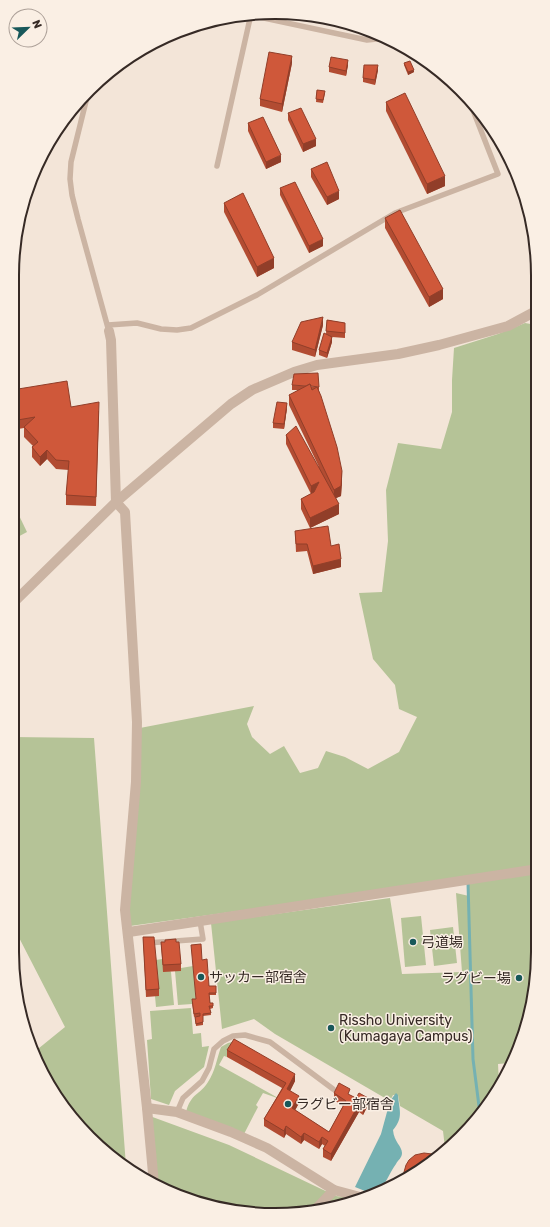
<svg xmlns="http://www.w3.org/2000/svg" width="550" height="1227" viewBox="0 0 550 1227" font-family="Rubik,'Noto Sans JP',sans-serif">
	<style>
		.green { fill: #b5c397 }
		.water { fill: #75b1b2 }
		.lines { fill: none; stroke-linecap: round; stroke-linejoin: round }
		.stream { stroke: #75b1b2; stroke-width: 3 }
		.service { stroke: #cbb4a3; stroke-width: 5.5 }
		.minor { stroke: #cbb4a3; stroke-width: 10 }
		.tertiary { stroke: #cbb4a3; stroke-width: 10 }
		.wall { fill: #b24c32 }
		.shaded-wall { fill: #913e29 }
		.building { fill: #cf583a; stroke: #913e29 }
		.poi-dot { fill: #18585a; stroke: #faefe4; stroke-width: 1.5 }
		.labels { text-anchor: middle; stroke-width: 3; stroke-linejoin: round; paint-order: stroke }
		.poi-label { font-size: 14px; fill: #362a25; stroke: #faefe4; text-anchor: start }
		.rim { fill: none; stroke: #362a25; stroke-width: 2 }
	</style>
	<rect width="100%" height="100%" fill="#f3e5d8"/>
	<g class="green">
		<path d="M525,323L536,325L538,865L275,906L130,926L128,908L140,728L254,706L247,724L252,737L270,754L284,746L300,773L318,768L326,751L345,757L368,769L399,752L417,717L399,709L395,685L373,659L359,593L382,592L388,541L386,490L398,443L441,449L452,412V380L454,348L498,334Z"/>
		<path d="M12,501L27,532L12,540Z"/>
		<path d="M12,737L94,738L126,1166L77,1125L47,1083L33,1053L65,1027L12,924Z"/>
		<path d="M538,871V952L533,1003L518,1052L511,1063L498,1064L499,1083L473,1126L445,1148L443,1131L400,1106L398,1095H393L390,1101L275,1034L254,1019L222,1029L211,923L390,898L402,974L462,972L456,893L469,896L468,883Z"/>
		<path d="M421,916L426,965L405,967L401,918Z"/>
		<path d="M453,927L457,963L434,966L430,930Z"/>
		<path d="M162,959L171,972L174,1005L156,1007L155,996L159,995L156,960Z"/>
		<path d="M193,966L196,1001L192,1002V1004L178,1005L175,971H181V968Z"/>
		<path d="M191,1008L193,1034L201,1033L202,1047L209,1046L204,1067L175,1091L169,1105L151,1099L147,1040L152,1039L150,1011Z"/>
		<path d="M237,1041L227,1057L224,1056L219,1065L280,1099L263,1093L256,1105L258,1107L244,1134L186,1112C191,1093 200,1095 208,1082C215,1072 217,1058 221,1047L228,1043Z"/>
		<path d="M147,1115L229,1145L336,1196L355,1199L326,1210L275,1215L224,1210L154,1184Z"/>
	</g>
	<path class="water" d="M396,1093L398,1095C399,1110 404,1117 393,1130C394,1142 402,1146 402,1153C402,1158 398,1160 396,1164C391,1170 385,1186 379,1190C377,1192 373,1192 370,1193L355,1187L381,1134L390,1101Z"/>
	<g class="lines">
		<path class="stream" d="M468,883L473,1059L480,1114"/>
		<g class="service">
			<path d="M249,15L367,40L386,38"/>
			<path d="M89,89L71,162L70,179L72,195L78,219L108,328"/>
			<path d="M217,166L251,14"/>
			<path d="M108,325L137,323L161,329L177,330L191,328L257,295L395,213L498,174L469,100"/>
			<path d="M147,943L203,939L200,921"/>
			<path d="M177,1112L183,1098L202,1081L209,1068L214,1049L223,1041L233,1036L245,1035L270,1042L333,1089"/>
		</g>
		<g class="minor">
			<path d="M109,331L111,340L116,502L125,512L137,722L136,782L125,910L147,1108L154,1184"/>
			<path d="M129,932L538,869"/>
			<path d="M147,1108L177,1112L231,1132L267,1148L334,1190L360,1197"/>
			<path d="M314,1211L334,1190"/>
		</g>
		<path class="tertiary" d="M12,604L116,502L231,404L252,390L294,372L317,365L398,354L439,345L508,326L536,311"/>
	</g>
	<g class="wall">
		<path d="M292,63L282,112L260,106V99Z"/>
		<path d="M404,63L414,72L408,75L404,65Z"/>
		<path d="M348,65L346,76L329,72V67Z"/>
		<path d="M378,70L375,85L363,82V78Z"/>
		<path d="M317,90L325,93L323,103L316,102Z"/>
		<path d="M386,102L445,186L427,194L386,111Z"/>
		<path d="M288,113L316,146L303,152L288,120Z"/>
		<path d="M248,123L281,162L266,169L248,131Z"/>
		<path d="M311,169L339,199L327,205L311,177Z"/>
		<path d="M280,188L323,246L309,253L280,195Z"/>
		<path d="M224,203L274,268L257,277L224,212Z"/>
		<path d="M385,218L443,299L429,307L385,228Z"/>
		<path d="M327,320L345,323V338L332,337V342L327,358L319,355V350L326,334Z"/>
		<path d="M323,325L315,357L292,350V342Z"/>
		<path d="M292,385L319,387V391L342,481L341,496L336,498L339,514L310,528L301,509V499L311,494L286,444V435L319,467L289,405V395L299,390H292Z"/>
		<path d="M12,390L71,407L99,411L96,506L66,505V495L69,470L56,469L47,459L40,466L32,457V447L33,446L24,437V428L12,430Z"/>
		<path d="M287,408L284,429L273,428V423Z"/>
		<path d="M295,531L331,546L341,567L313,574L307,551L296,552Z"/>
		<path d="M143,937L159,989V996L146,997Z"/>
		<path d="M161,942H176L181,964V971L163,972Z"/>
		<path d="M202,960L209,986H216V995H209L210,1003H213V1008L210,1009L211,1015L203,1016V1025L196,1026L195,1017L200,1016L194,1017L192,1002L196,999Z"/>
		<path d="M227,1050L295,1081L290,1091L299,1103L295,1110L329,1132L343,1106L334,1100V1093L350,1095L368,1105L363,1115L359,1112L331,1161L323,1157V1149L325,1146L322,1144L319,1149L304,1140L301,1144L286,1134L284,1138L264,1126V1119L282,1088L227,1057Z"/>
	</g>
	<g class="shaded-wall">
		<path d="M292,56V63L282,112V104Z"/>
		<path d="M348,60V65L346,76V71Z"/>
		<path d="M378,65V70L375,85V80Z"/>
		<path d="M414,70V72L408,75V72Z"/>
		<path d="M316,139V146L303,152V144Z"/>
		<path d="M281,155V162L266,169V162Z"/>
		<path d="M445,176V186L427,194V184Z"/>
		<path d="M339,191V199L327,205V197Z"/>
		<path d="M323,239V246L309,253V246Z"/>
		<path d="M274,258V268L257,277V267Z"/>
		<path d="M443,289V299L429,307V297Z"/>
		<path d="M323,317V325L315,357V350Z"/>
		<path d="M332,337V342L327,358V353Z"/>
		<path d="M287,403V408L284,429V424Z"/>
		<path d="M47,450V459L40,466V457Z"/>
		<path d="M342,471V481L341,496L334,499V490Z"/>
		<path d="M319,482V491L311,495V486Z"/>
		<path d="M339,504V514L310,528V518Z"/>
		<path d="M16,554V563L12,567V558Z"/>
		<path d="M341,559V567L313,574V566Z"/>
		<path d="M15,568V577L12,581V571Z"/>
		<path d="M295,1074V1081L287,1097V1089Z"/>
		<path d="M299,1096V1103L292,1116V1108Z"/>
		<path d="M368,1098V1105L363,1115V1107Z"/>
		<path d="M359,1104V1112L331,1161V1154Z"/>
		<path d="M286,1126V1134L284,1138V1131Z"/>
		<path d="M304,1133V1140L301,1144V1137Z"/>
		<path d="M322,1137V1144L319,1149V1142Z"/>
	</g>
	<g class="building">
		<path d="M269,52L292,56L282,104L260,99Z"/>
		<path d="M331,57L348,60L346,71L329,67Z"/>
		<path d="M410,61L414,70L408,72L404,63Z"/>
		<path d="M364,65H378L375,80L363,78Z"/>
		<path d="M317,90L325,91L323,100L316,99Z"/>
		<path d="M405,93L445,176L427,184L386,102Z"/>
		<path d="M301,108L316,139L303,144L288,113Z"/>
		<path d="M263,117L281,155L266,162L248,123Z"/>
		<path d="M327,162L339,191L327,197L311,169Z"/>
		<path d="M295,182L323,239L309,246L280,188Z"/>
		<path d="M243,193L274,258L257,267L224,203Z"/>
		<path d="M400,210L443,289L429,297L385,218Z"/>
		<path d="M323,317L315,350L292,342L301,322Z"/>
		<path d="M327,320L345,323V333L326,331Z"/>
		<path d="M324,333L332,337L327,353L319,350Z"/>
		<path d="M318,373L319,387L311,386L310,384L306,386L292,385L294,374Z"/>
		<path d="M67,381L71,407L99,402L96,497L66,495L69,461L56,460L47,450L40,457L32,447L38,442L24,427L35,417L12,421V390Z"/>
		<path d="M310,384L312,390L317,387L321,396L337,447L342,471L341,486L334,490L289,395Z"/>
		<path d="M277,402L287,403L284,424L273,423Z"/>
		<path d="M296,426L339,504L310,518L301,499L314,492L319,482L311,486L286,435Z"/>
		<path d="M328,526L331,546L339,544L341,559L313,566L307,544H296L295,531Z"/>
		<path d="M12,549L16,554L12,558Z"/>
		<path d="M12,564L15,568L12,571Z"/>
		<path d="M143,937H154L159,989L146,990Z"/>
		<path d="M176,939V942H179L181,964L163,965L161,942H165V940Z"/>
		<path d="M201,944L202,960L207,959L209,986H216V993H209L210,1003H213V1006H209L211,1013L203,1014V1022L196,1024L195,1017L200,1016V1013L194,1014L192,999H196L191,945Z"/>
		<path d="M234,1039L295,1074L287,1089L299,1096L292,1108L329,1132L346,1101L334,1093L339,1083L350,1089L348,1094L356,1098L359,1093L368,1098L363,1107L359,1104L331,1154L323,1149L328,1141L322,1137L319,1142L304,1133L301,1137L286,1126L284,1131L264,1119L286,1083L227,1050Z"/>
		<path d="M424,1153L432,1154L435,1156L405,1180L404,1172L406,1165L409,1160L415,1155Z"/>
	</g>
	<g class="poi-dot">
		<circle cx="413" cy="942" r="4"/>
		<circle cx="201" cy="977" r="4"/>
		<circle cx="519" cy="978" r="4"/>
		<circle cx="331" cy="1028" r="4"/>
		<circle cx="288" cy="1104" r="4"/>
	</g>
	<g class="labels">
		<g class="poi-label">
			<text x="421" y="947">弓道場</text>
			<text x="209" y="982">サッカー部宿舎</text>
			<text x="511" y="983" text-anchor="end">ラグビー場</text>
			<text x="339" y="1025">Rissho University<tspan x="339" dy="16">(Kumagaya Campus)</tspan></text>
			<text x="296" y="1109">ラグビー部宿舎</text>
		</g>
	</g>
	<path d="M0 0H550V1227H0ZM275 19H275A256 256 0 0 1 531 275V952A256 256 0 0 1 275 1208H275A256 256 0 0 1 19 952V275A256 256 0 0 1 275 19Z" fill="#faefe4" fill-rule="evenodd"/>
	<path class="rim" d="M275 19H275A256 256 0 0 1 531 275V952A256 256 0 0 1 275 1208H275A256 256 0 0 1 19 952V275A256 256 0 0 1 275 19Z"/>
	<g transform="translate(28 28) rotate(67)"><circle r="19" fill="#faefe4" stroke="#aca098"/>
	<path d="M0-3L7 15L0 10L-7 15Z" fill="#18585a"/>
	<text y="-6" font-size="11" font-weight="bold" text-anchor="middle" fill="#362a25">N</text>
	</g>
</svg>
